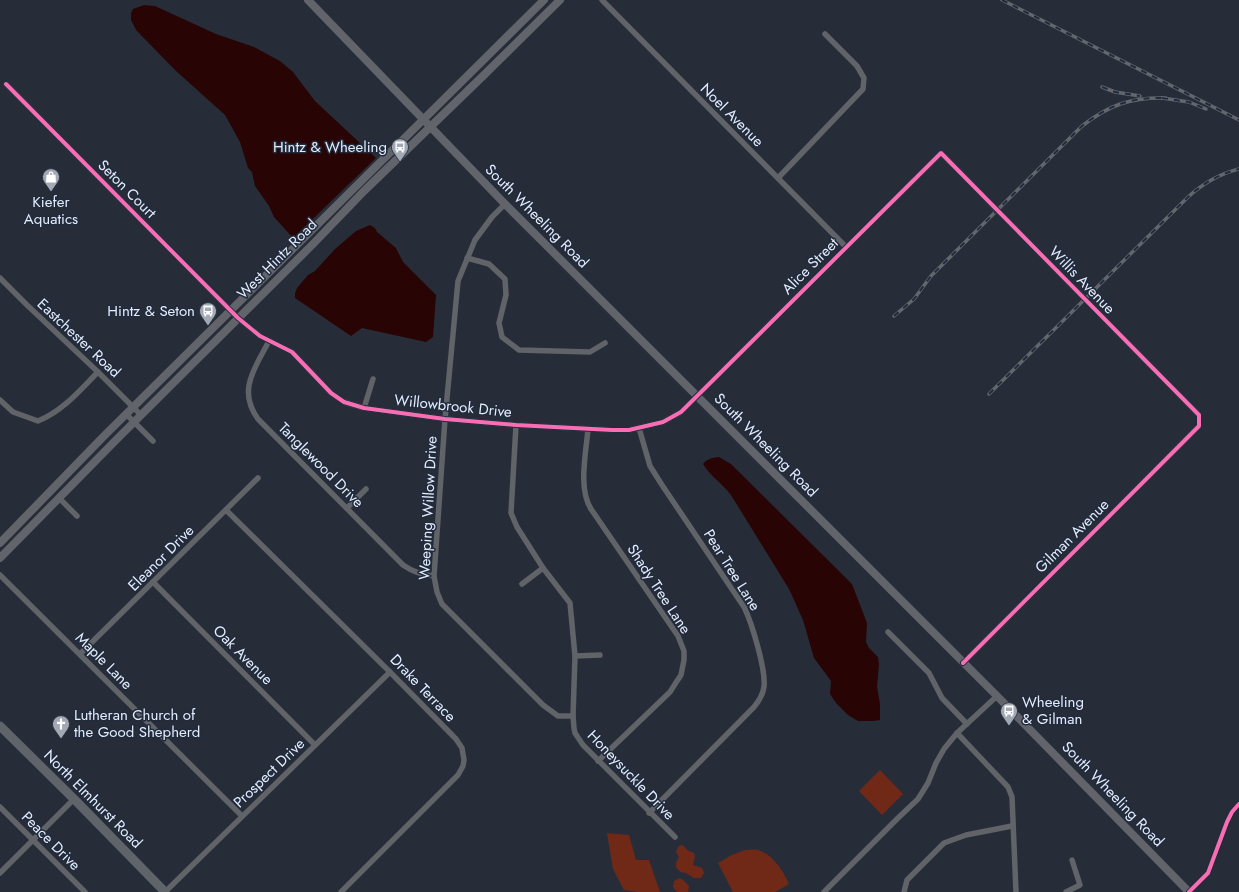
<svg xmlns="http://www.w3.org/2000/svg" width="1239" height="892" viewBox="0 0 1239 892" font-family="Jost,sans-serif">
	<style>
		.green { fill: #712917 }
		.water { fill: #290405 }
		.lines { fill: none; stroke-linecap: round; stroke-linejoin: round }
		.street { stroke: #606367; stroke-width: 5.5 }
		.secondary { stroke: #62646b; stroke-width: 8 }
		.primary { stroke: #5f646b; stroke-width: 9 }
		.rail-casing { stroke: #63676d; stroke-width: 3.5 }
		.rail { stroke: #212b3e; stroke-width: 2; stroke-dasharray: 6; stroke-linecap: butt }
		.cycleway-casing { stroke: #212b3e; stroke-width: 6 }
		.cycleway { stroke: #f96db3; stroke-width: 4 }
		.labels { text-anchor: middle; stroke-width: 3; stroke-linejoin: round; paint-order: stroke }
		.street-label { font-size: 15px; fill: #e5ecf9; stroke: #212b3e }
		.poi-label { font-size: 15px; fill: #e5ecf9; stroke: #212b3e; text-anchor: end }
	</style>
	<rect width="100%" height="100%" fill="#272d38"/>
	<g class="green">
		<path d="M880,770L903,794L882,815L859,791Z"/>
		<path d="M607,833L629,835L636,860H649L660,892H638L624,890L613,869Z"/>
		<path d="M681,845L684,846L687,850L694,853L695,856L693,865L702,868L704,873L701,878H694L686,873L681,872C674,867 675,864 679,857L676,852L678,847Z"/>
		<path d="M745,850C749,850 754,849 758,850C773,854 783,871 789,884L775,892H733L718,863L732,855Z"/>
		<path d="M680,878L683,880L689,886L688,892H677L673,887L674,881Z"/>
	</g>
	<g class="water">
		<path d="M144,5L155,6L216,34L254,47L280,61L293,72L315,101L376,158L293,238L274,217L269,206L255,186L252,172L248,168L240,142L225,115L175,70L136,30L131,20V13L133,9Z"/>
		<path d="M370,225L375,228L377,232L396,248L403,262L436,295L433,337L426,342L362,328L351,336L295,298V293L297,288L308,275L315,271L335,249L356,231Z"/>
		<path d="M719,457L731,464L852,584L867,623L866,642L869,648L878,657L879,664L877,687L880,704V720L873,721H858L848,715L836,703L830,694L831,681L814,658L803,620L789,589L731,495C723,484 710,476 703,464C708,458 712,458 719,457Z"/>
	</g>
	<g class="lines">
		<g class="street">
			<path d="M602,0L846,247"/>
			<path d="M6,84L238,318L260,336L292,352L331,393L344,402L364,408L445,419L516,425L612,430H629L663,422L681,412L941,153L1199,415V426L963,663"/>
			<path d="M778,178L863,89L864,78L857,66L825,34"/>
			<path d="M505,204L492,217L475,240L458,281L445,419L434,576L437,592L442,604L543,705L558,716H573"/>
			<path d="M467,258L489,264L505,279L506,295L499,323L502,337L519,350L590,352L605,343"/>
			<path d="M0,278L27,305L98,372L141,415"/>
			<path d="M269,341C255,368 237,390 258,419L403,565C413,572 422,575 434,576"/>
			<path d="M0,400L13,412L38,421C63,411 80,390 98,372"/>
			<path d="M364,408L373,379"/>
			<path d="M126,414L153,441"/>
			<path d="M516,425L511,513L517,527L543,568L570,603L575,656L573,716L574,728L575,733L583,745L675,837"/>
			<path d="M639,428L650,466L662,485L744,607C752,623 766,670 764,687C763,694 759,701 754,707L649,813"/>
			<path d="M588,429C586,453 578,489 591,509L678,636L684,651V660L681,675L677,681L670,692L598,761"/>
			<path d="M59,498L77,516"/>
			<path d="M347,508L366,489"/>
			<path d="M226,510L390,672L456,739L462,748L464,760L463,766L458,775L341,892"/>
			<path d="M0,575L242,816"/>
			<path d="M153,582L315,745"/>
			<path d="M522,584L543,568"/>
			<path d="M888,632L929,673L942,698L967,724"/>
			<path d="M80,654L258,478"/>
			<path d="M575,656L600,655"/>
			<path d="M957,733L1008,787L1012,797L1016,892"/>
			<path d="M0,807L85,892"/>
			<path d="M0,873L74,799"/>
			<path d="M165,892L390,672"/>
			<path d="M824,892L898,818L918,799L928,783L936,763L944,749L957,733L997,696"/>
			<path d="M904,892L907,880L944,843L966,835L1012,826"/>
			<path d="M1066,892L1080,885L1072,860"/>
		</g>
		<g class="secondary">
			<path d="M308,0L505,204L997,696L1189,892"/>
			<path d="M0,543L103,437L544,0"/>
			<path d="M0,558L117,439L313,244L364,191L485,74L560,0"/>
		</g>
		<path class="primary" d="M0,726L77,802L165,892"/>
		<g class="rail-casing">
			<g id="rail">
				<path d="M1002,0L1239,120"/>
				<path d="M1102,87L1115,92L1140,96"/>
				<path d="M1162,98L1189,102L1206,109"/>
				<path d="M894,316L914,299L931,276L1082,126C1109,105 1131,97 1166,98"/>
				<path d="M989,394L1187,198C1202,184 1219,174 1239,169"/>
			</g>
		</g>
		<use href="#rail" class="rail"/>
		<g class="cycleway-casing">
			<g id="cycleway">
				<path d="M6,84L238,318L260,336L292,352L331,393L344,402L364,408L445,419L516,425L612,430H629L663,422L681,412L941,153L1199,415V426L963,663"/>
				<path d="M1189,892L1208,873L1227,822L1232,812L1239,804"/>
			</g>
		</g>
		<use href="#cycleway" class="cycleway"/>
	</g>
	<defs>
		<g id="bus-pin" transform="scale(0.9)"><path d="M0 17L-7.5 6A9.5 9.5 0 1 1 7.5 6Z" fill="#a2a9b5" stroke="#212b3e"/><path d="M-5-6H5V4H4V6H2V4H-2V6H-4V4H-5ZM-3.5-4V0h7V-4ZM-3.5 1.2v1.5H-2V1.2ZM2 1.2v1.5H3.5V1.2Z" fill="#fff"/></g>
		<g id="shop-pin" transform="scale(0.9)"><path d="M0 17L-7.5 6A9.5 9.5 0 1 1 7.5 6Z" fill="#a2a9b5" stroke="#212b3e"/><path d="M-5-2.5h2.3a2.7 3.5 0 0 1 5.4 0H5L5.5 6h-11ZM-1.5-2.5h3a1.5 2.3 0 0 0-3 0Z" fill="#fff"/></g>
		<g id="church-pin" transform="scale(0.9)"><path d="M0 17L-7.5 6A9.5 9.5 0 1 1 7.5 6Z" fill="#a2a9b5" stroke="#212b3e"/><path d="M-1.2-6h2.4v3.5h3.3v2.4h-3.3V6h-2.4V-.1h-3.3v-2.4h3.3Z" fill="#fff"/></g>
	</defs>
	<g fill-rule="evenodd">
		<use href="#bus-pin" x="400" y="147"/>
		<use href="#shop-pin" x="51" y="177"/>
		<use href="#bus-pin" x="208" y="311"/>
		<use href="#bus-pin" x="1009" y="711"/>
		<use href="#church-pin" x="61" y="724"/>
	</g>
	<g class="labels">
		<g class="street-label">
			<text transform="translate(732 115) rotate(45)" y="5">Noel Avenue</text>
			<text transform="translate(127 189) rotate(45)" y="5">Seton Court</text>
			<text transform="translate(537 216) rotate(45)" y="5">South Wheeling Road</text>
			<text transform="translate(277 259) rotate(-45)" y="5">West Hintz Road</text>
			<text transform="translate(810 266) rotate(-45)" y="5">Alice Street</text>
			<text transform="translate(1082 280) rotate(46)" y="5">Willis Avenue</text>
			<text transform="translate(79 338) rotate(43)" y="5">Eastchester Road</text>
			<text transform="translate(453 406) rotate(6)" y="5">Willowbrook Drive</text>
			<text transform="translate(766 445) rotate(45)" y="5">South Wheeling Road</text>
			<text transform="translate(321 465) rotate(45)" y="5">Tanglewood Drive</text>
			<text transform="translate(428 508) rotate(-87)" y="5">Weeping Willow Drive</text>
			<text transform="translate(1072 536) rotate(-45)" y="5">Gilman Avenue</text>
			<text transform="translate(161 558) rotate(-45)" y="5">Eleanor Drive</text>
			<text transform="translate(732 570) rotate(58)" y="5">Pear Tree Lane</text>
			<text transform="translate(659 589) rotate(57)" y="5">Shady Tree Lane</text>
			<text transform="translate(243 655) rotate(45)" y="5">Oak Avenue</text>
			<text transform="translate(104 661) rotate(45)" y="5">Maple Lane</text>
			<text transform="translate(423 688) rotate(46)" y="5">Drake Terrace</text>
			<text transform="translate(269 773) rotate(-44)" y="5">Prospect Drive</text>
			<text transform="translate(631 775) rotate(46)" y="5">Honeysuckle Drive</text>
			<text transform="translate(1113 794) rotate(46)" y="5">South Wheeling Road</text>
			<text transform="translate(93 799) rotate(45)" y="5">North Elmhurst Road</text>
			<text transform="translate(51 841) rotate(45)" y="5">Peace Drive</text>
		</g>
		<g class="poi-label">
			<text x="387" y="152">Hintz &amp; Wheeling</text>
			<text x="51" y="207" text-anchor="middle">Kiefer<tspan x="51" dy="17">Aquatics</tspan></text>
			<text x="195" y="316">Hintz &amp; Seton</text>
			<text x="1022" y="707" text-anchor="start">Wheeling<tspan x="1022" dy="17">&amp; Gilman</tspan></text>
			<text x="74" y="720" text-anchor="start">Lutheran Church of<tspan x="74" dy="17">the Good Shepherd</tspan></text>
		</g>
	</g>
</svg>
